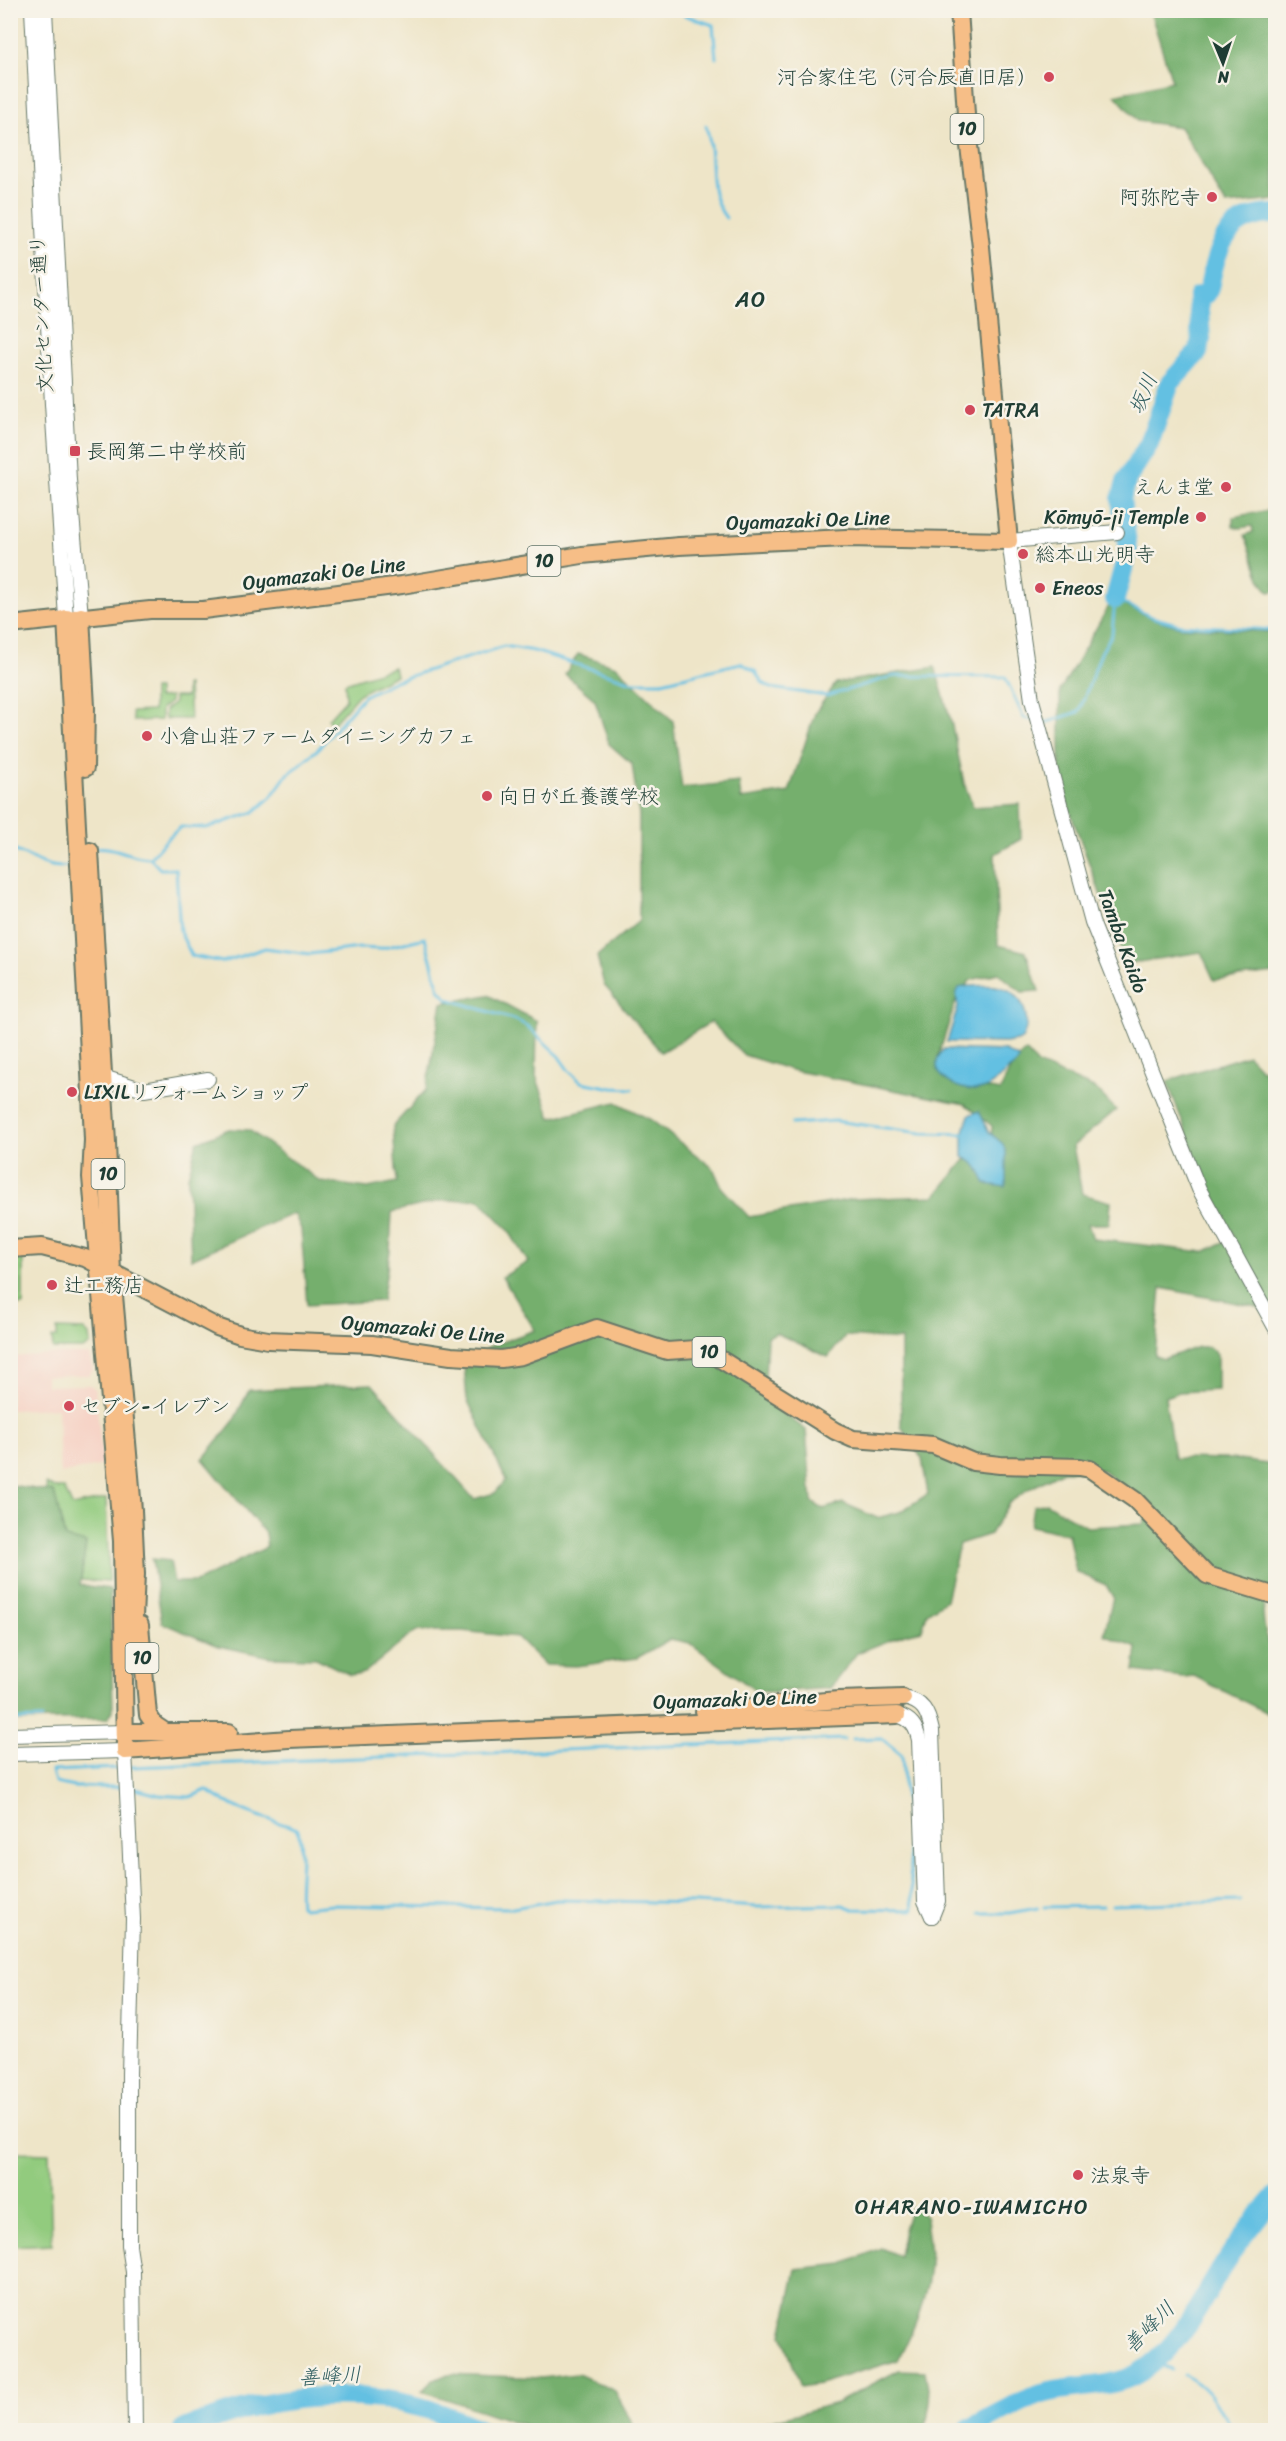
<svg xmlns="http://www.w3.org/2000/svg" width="1286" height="2441" viewBox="0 0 1286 2441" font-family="Sriracha,'Klee One',sans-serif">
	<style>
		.built { fill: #f6d2c5 }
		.green { fill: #92cb7e; stroke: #588459; stroke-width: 1.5 }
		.forest { fill: #75af6d; stroke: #4a7650; stroke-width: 1.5; fill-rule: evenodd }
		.water { fill: #64c0e2; stroke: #427e8b; stroke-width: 1.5 }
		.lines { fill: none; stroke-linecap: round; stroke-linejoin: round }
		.stream { stroke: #64c0e2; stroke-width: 3 }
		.river { stroke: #64c0e2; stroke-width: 20 }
		.minor-casing { stroke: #677868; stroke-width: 16 }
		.major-casing { stroke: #677868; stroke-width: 20 }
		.minor { stroke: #fff; stroke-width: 14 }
		.major { stroke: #f6be87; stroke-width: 16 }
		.poi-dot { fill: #d1495b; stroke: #f7f3e8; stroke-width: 2 }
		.labels { text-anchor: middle; stroke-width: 5; stroke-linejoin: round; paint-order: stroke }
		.shield { fill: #f7f3e8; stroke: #60746a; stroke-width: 1.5 }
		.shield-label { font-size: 18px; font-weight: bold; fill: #1f3d34 }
		.poi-label { font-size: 20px; fill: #1f3d34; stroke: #f7f3e8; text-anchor: start }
		.street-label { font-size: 20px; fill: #1f3d34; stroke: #f7f3e8 }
		.water-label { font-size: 21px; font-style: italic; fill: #305e60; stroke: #f7f3e8 }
		.neighbourhood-label { font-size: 21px; letter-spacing: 1.5px; fill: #1f3d34; stroke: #f7f3e8 }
		.quarter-label { font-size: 22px; letter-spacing: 1.5px; fill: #1f3d34; stroke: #f7f3e8 }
	</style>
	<rect width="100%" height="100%" fill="#f7f3e8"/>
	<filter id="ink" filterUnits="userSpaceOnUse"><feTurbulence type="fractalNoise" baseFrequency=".0167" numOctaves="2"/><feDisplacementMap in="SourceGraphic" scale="12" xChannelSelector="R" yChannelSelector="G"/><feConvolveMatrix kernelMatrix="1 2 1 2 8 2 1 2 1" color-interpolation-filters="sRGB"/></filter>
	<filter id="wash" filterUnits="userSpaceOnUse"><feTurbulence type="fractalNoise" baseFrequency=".008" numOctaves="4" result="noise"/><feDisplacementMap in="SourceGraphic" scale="24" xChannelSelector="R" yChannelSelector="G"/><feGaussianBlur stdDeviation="1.35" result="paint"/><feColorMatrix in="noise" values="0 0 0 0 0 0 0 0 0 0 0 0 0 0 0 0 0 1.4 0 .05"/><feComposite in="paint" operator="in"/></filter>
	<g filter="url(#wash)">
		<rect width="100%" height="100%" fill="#eee5c8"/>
		<path class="built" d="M49,1354H89L93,1370L89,1375L46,1376V1386L90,1385L95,1389L103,1465L60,1474L58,1408L11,1410V1357Z"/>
		<g class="green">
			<path d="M394,667L396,675L360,693L331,726L328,719L346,699L345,683Z"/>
			<path d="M186,685H188L190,719H165V710L174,703V697H186Z"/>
			<path d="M153,689H158V698L170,697V702L161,709V720L133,721L132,712L153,711Z"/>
			<path d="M23,1251V1305L11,1306L10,1252Z"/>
			<path d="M57,1329L84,1330L89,1335L90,1344L83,1349H53L52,1338L57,1337Z"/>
			<path d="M46,1484L55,1488H64L72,1506L106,1499L109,1582L81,1580L86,1543L65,1538L54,1492L47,1491Z"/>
			<path d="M11,2152L49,2153L52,2244L11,2246Z"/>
		</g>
		<g class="forest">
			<path d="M1150,11H1275V200L1226,205L1180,127L1138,121L1115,95L1172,81Z"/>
			<path d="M1275,509V591L1269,592L1260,579L1245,535L1253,532L1252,526L1240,528L1233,526V517Z"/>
			<path d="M1113,599L1152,618L1180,627L1275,632V973L1214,980L1201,952L1126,964L1060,784V691Z"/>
			<path d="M578,654L616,666L673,721L682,788L739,782L741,799L789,792L815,713L836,683L935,667L951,721L964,783L973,807L1020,804L1021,839L995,854L998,945L1026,952L1039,991L1022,992L998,973L971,980L958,994L938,1057L945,1080L1000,1091L1013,1063L1026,1051L1037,1064L1096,1089L1116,1110L1073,1146L1082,1194L1111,1202L1109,1224H1088L1093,1239L1204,1252L1234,1237L1197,1160L1167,1081L1248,1055L1262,1070L1275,1067V1316L1257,1307L1161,1288L1155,1356L1163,1359L1198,1347H1209L1217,1355V1390L1179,1392L1165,1397L1174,1458L1231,1459L1275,1465V1588C1257,1600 1264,1626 1268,1644L1275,1647V1717L1194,1676L1183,1677L1134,1671L1137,1648L1104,1635L1113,1597L1106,1585L1076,1572L1068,1534L1030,1526L1033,1506L1046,1503L1087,1527L1144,1524L1149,1509L1103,1470L1063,1471L1031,1488L1009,1503L990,1534L959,1544L946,1600L927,1613L922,1630L905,1634L857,1653L830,1688L774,1692L756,1691L690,1643L670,1639L637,1658L576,1666L545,1665L517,1637L462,1631H416L364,1673L350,1675L316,1658L271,1657L218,1646L162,1623L152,1559L170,1561L174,1582H196L267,1547L265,1533L203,1459L233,1422L249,1390L372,1384L474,1499L495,1493L506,1480L467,1399L464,1367L491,1346L535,1330L502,1277L528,1262L507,1228L479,1199L440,1201L392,1212L390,1251L382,1301L307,1305L301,1229L294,1213L191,1259L188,1177L197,1142L229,1129L249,1130L321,1182L368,1188L397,1182L393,1126L426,1090L442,1003L488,995L537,1021L536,1076L551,1118L616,1102L651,1120L713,1168L722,1188L749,1217L854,1199L935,1196L965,1160L990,1152L992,1126L965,1104L791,1070L744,1055L711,1022L661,1052L604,985L597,956L639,921V815L632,764L609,744L595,700L565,674ZM776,1333L828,1357L845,1336L901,1340V1426L922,1459L928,1494L900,1512L877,1518L843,1503L823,1509L812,1502L806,1430L764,1399L767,1337Z"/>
			<path d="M10,1485L54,1492L65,1538L86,1543L80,1585L110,1589L113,1711L107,1719L11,1721Z"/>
			<path d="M911,2207L926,2217C927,2232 931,2250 930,2265C927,2297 913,2332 898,2360L819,2384L801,2387L782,2335L796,2269L843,2264L881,2248L899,2256L904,2229Z"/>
			<path d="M899,2370L925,2371L930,2401L926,2427L905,2430H761L762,2423L837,2403Z"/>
			<path d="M448,2374L541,2378L577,2374L615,2391L636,2430H539L422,2391L432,2381Z"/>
		</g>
		<g class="water">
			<path d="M969,986C980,986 993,984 1003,988C1024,994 1033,1023 1021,1040L1006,1043L947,1042L958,1007L956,994L959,988Z"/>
			<path d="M944,1049L1005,1051L1020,1059C1017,1065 1012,1067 1006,1072C999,1078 993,1086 983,1089C966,1095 919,1076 944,1049Z"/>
			<path d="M979,1111L989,1132L1003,1144L1006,1153V1187L986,1184C978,1169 981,1165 963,1157V1134L969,1115Z"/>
		</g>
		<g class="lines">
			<g class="stream">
				<path d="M681,10L684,15L713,25L716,58"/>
				<path d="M706,126C717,158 703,188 726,218"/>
				<path d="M1043,722H1048L1078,712L1080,709L1101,653L1112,634L1115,599L1152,617L1180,625L1276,630"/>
				<path d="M95,848C114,845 131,858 150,858L160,869H176L180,932L192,956L223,962L265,948L310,954L360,948L379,949L425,938L439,989L448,999L516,1020L527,1026L557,1054L569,1071L581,1082L613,1088L632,1089"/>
				<path d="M10,849C31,855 51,874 73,864"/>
				<path d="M150,858L168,838L181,827L207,828L254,812L271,797L286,776L318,749L364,696L395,681L504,646L534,651L633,682H662L741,663L755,671L762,682L771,688L827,696L894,676L1005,677L1024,718L1034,720"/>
				<path d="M792,1124L835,1121L921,1133L963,1134"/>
				<path d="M10,1720L42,1719"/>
				<path d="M130,1767L844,1739"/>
				<path d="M119,1768L52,1771L55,1783L74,1787H120"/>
				<path d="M132,1788L159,1795L190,1797L207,1790C235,1811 266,1818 298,1829C305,1859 297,1879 300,1906L303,1908L332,1905L513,1908L557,1900L695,1903L757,1907L843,1905L853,1909L913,1910L902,1755L881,1738L852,1739"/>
				<path d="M1112,1905L1240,1901"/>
				<path d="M1044,1907L1103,1906"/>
				<path d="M980,1913H1009L1038,1908"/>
				<path d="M1153,2363L1172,2370"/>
				<path d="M1184,2375C1211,2388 1217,2407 1233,2430"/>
			</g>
			<g class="river">
				<path d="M1115,599L1128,551L1121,499L1127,479L1149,444L1170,383L1198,352L1201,340L1198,297L1207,293L1209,288C1217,247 1226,214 1276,214"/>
				<path d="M183,2430C196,2423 212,2420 226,2415C285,2395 355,2390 416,2406C438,2411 459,2421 480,2430"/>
				<path d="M968,2430C991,2417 1015,2403 1042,2394C1071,2385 1103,2389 1131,2377C1173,2358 1199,2306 1221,2269C1237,2243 1255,2219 1276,2196"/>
			</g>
		</g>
	</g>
	<g filter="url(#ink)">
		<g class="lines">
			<g class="minor-casing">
				<g id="minor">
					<path d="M32,10L52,404L66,618"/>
					<path d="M45,10L69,480L81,616"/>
					<path d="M1117,532L1009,541L1032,700L1092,922L1199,1189L1276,1329"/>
					<path d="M103,1077L144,1090L208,1079"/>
					<path d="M903,1698C923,1701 928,1712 932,1731L938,1901L932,1916"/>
					<path d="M897,1715C911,1719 916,1726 919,1740L925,1901L932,1916"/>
					<path d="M10,1735L125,1732"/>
					<path d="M10,1754L125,1751L133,1919L129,2074V2246L133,2272L135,2430"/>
				</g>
			</g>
			<g class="major-casing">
				<g id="major">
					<path d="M81,616L86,707L85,768"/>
					<path d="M66,618L90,1072L93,1140L91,1177L122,1541L125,1751L289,1739L897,1715"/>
					<path d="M10,625L150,610H203L402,585L582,555L679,546L846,538L1009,541L981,247L967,129L959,10"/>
					<path d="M90,851L107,1142L112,1273L133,1510L136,1574L133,1639"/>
					<path d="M10,1249L42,1247L85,1258L217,1327L240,1335L268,1340L372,1344L451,1356L501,1359L521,1356L597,1328L667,1351L696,1349L709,1352L835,1431L853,1439L933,1445L973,1462L1000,1465L1080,1467L1090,1469L1135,1500L1207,1575L1276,1596"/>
					<path d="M140,1625L148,1715L155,1725L167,1733"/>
					<path d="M704,1711L839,1700L903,1698"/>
					<path d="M125,1732H229"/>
				</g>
			</g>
			<use href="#minor" class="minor"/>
			<use href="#major" class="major"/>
		</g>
	</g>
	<g class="poi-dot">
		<circle cx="1049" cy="77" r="6"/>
		<circle cx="1212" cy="197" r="6"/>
		<circle cx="970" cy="410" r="6"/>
		<rect x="69" y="445" width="12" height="12" rx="3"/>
		<circle cx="1226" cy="487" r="6"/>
		<circle cx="1201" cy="517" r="6"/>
		<circle cx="1023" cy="554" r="6"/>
		<circle cx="1040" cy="588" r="6"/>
		<circle cx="147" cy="736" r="6"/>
		<circle cx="487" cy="796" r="6"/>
		<circle cx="72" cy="1092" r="6"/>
		<circle cx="52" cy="1285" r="6"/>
		<circle cx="69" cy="1406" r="6"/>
		<circle cx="1078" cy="2175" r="6"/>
	</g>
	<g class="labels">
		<g class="shield">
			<rect x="950.5" y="114" width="33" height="30" rx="4.5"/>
			<rect x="527.5" y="546" width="33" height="30" rx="4.5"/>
			<rect x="91.5" y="1159" width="33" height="30" rx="4.5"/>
			<rect x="692.5" y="1337" width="33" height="30" rx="4.5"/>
			<rect x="125.5" y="1643" width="33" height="30" rx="4.5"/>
		</g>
		<g class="shield-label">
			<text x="967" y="135">10</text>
			<text x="544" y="567">10</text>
			<text x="108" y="1180">10</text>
			<text x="709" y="1358">10</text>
			<text x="142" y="1664">10</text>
		</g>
		<g class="poi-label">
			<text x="1037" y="84" text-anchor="end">河合家住宅（河合辰直旧居）</text>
			<text x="1200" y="204" text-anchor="end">阿弥陀寺</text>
			<text x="982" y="417">TATRA</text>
			<text x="87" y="458">長岡第二中学校前</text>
			<text x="1214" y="494" text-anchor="end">えんま堂</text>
			<text x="1189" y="524" text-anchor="end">Kōmyō-ji Temple</text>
			<text x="1035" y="561">総本山光明寺</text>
			<text x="1052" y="595">Eneos</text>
			<text x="159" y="743">小倉山荘ファームダイニングカフェ</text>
			<text x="499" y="803">向日が丘養護学校</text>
			<text x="84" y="1099">LIXILリフォームショップ</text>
			<text x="64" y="1292">辻工務店</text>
			<text x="81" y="1413">セブン-イレブン</text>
			<text x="1090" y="2182">法泉寺</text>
		</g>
		<g class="street-label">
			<text transform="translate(41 314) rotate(-93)" y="7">文化センター通り</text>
			<text transform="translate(808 520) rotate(-2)" y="7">Oyamazaki Oe Line</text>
			<text transform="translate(324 573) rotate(-7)" y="7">Oyamazaki Oe Line</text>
			<text transform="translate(1123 941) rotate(70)" y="7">Tamba Kaido</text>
			<text transform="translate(423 1329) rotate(5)" y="7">Oyamazaki Oe Line</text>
			<text transform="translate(735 1699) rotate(-2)" y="7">Oyamazaki Oe Line</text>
		</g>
		<g class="water-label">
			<text transform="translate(1143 394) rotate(-67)" y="7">坂川</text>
			<text transform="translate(1149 2327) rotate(-45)" y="7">善峰川</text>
			<text transform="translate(330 2376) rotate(-3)" y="7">善峰川</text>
		</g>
		<g class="neighbourhood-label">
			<text x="972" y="2214">OHARANO-IWAMICHO</text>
		</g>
		<g class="quarter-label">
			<text x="751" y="307">AO</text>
		</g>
	</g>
	<rect width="1286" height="2441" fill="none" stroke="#f7f3e8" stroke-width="36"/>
	<g transform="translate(1223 63) rotate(178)" stroke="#f7f3e8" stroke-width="4.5" paint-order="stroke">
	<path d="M0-4.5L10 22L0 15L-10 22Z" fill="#1f3d34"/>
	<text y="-9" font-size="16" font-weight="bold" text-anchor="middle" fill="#1f3d34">N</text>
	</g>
</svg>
